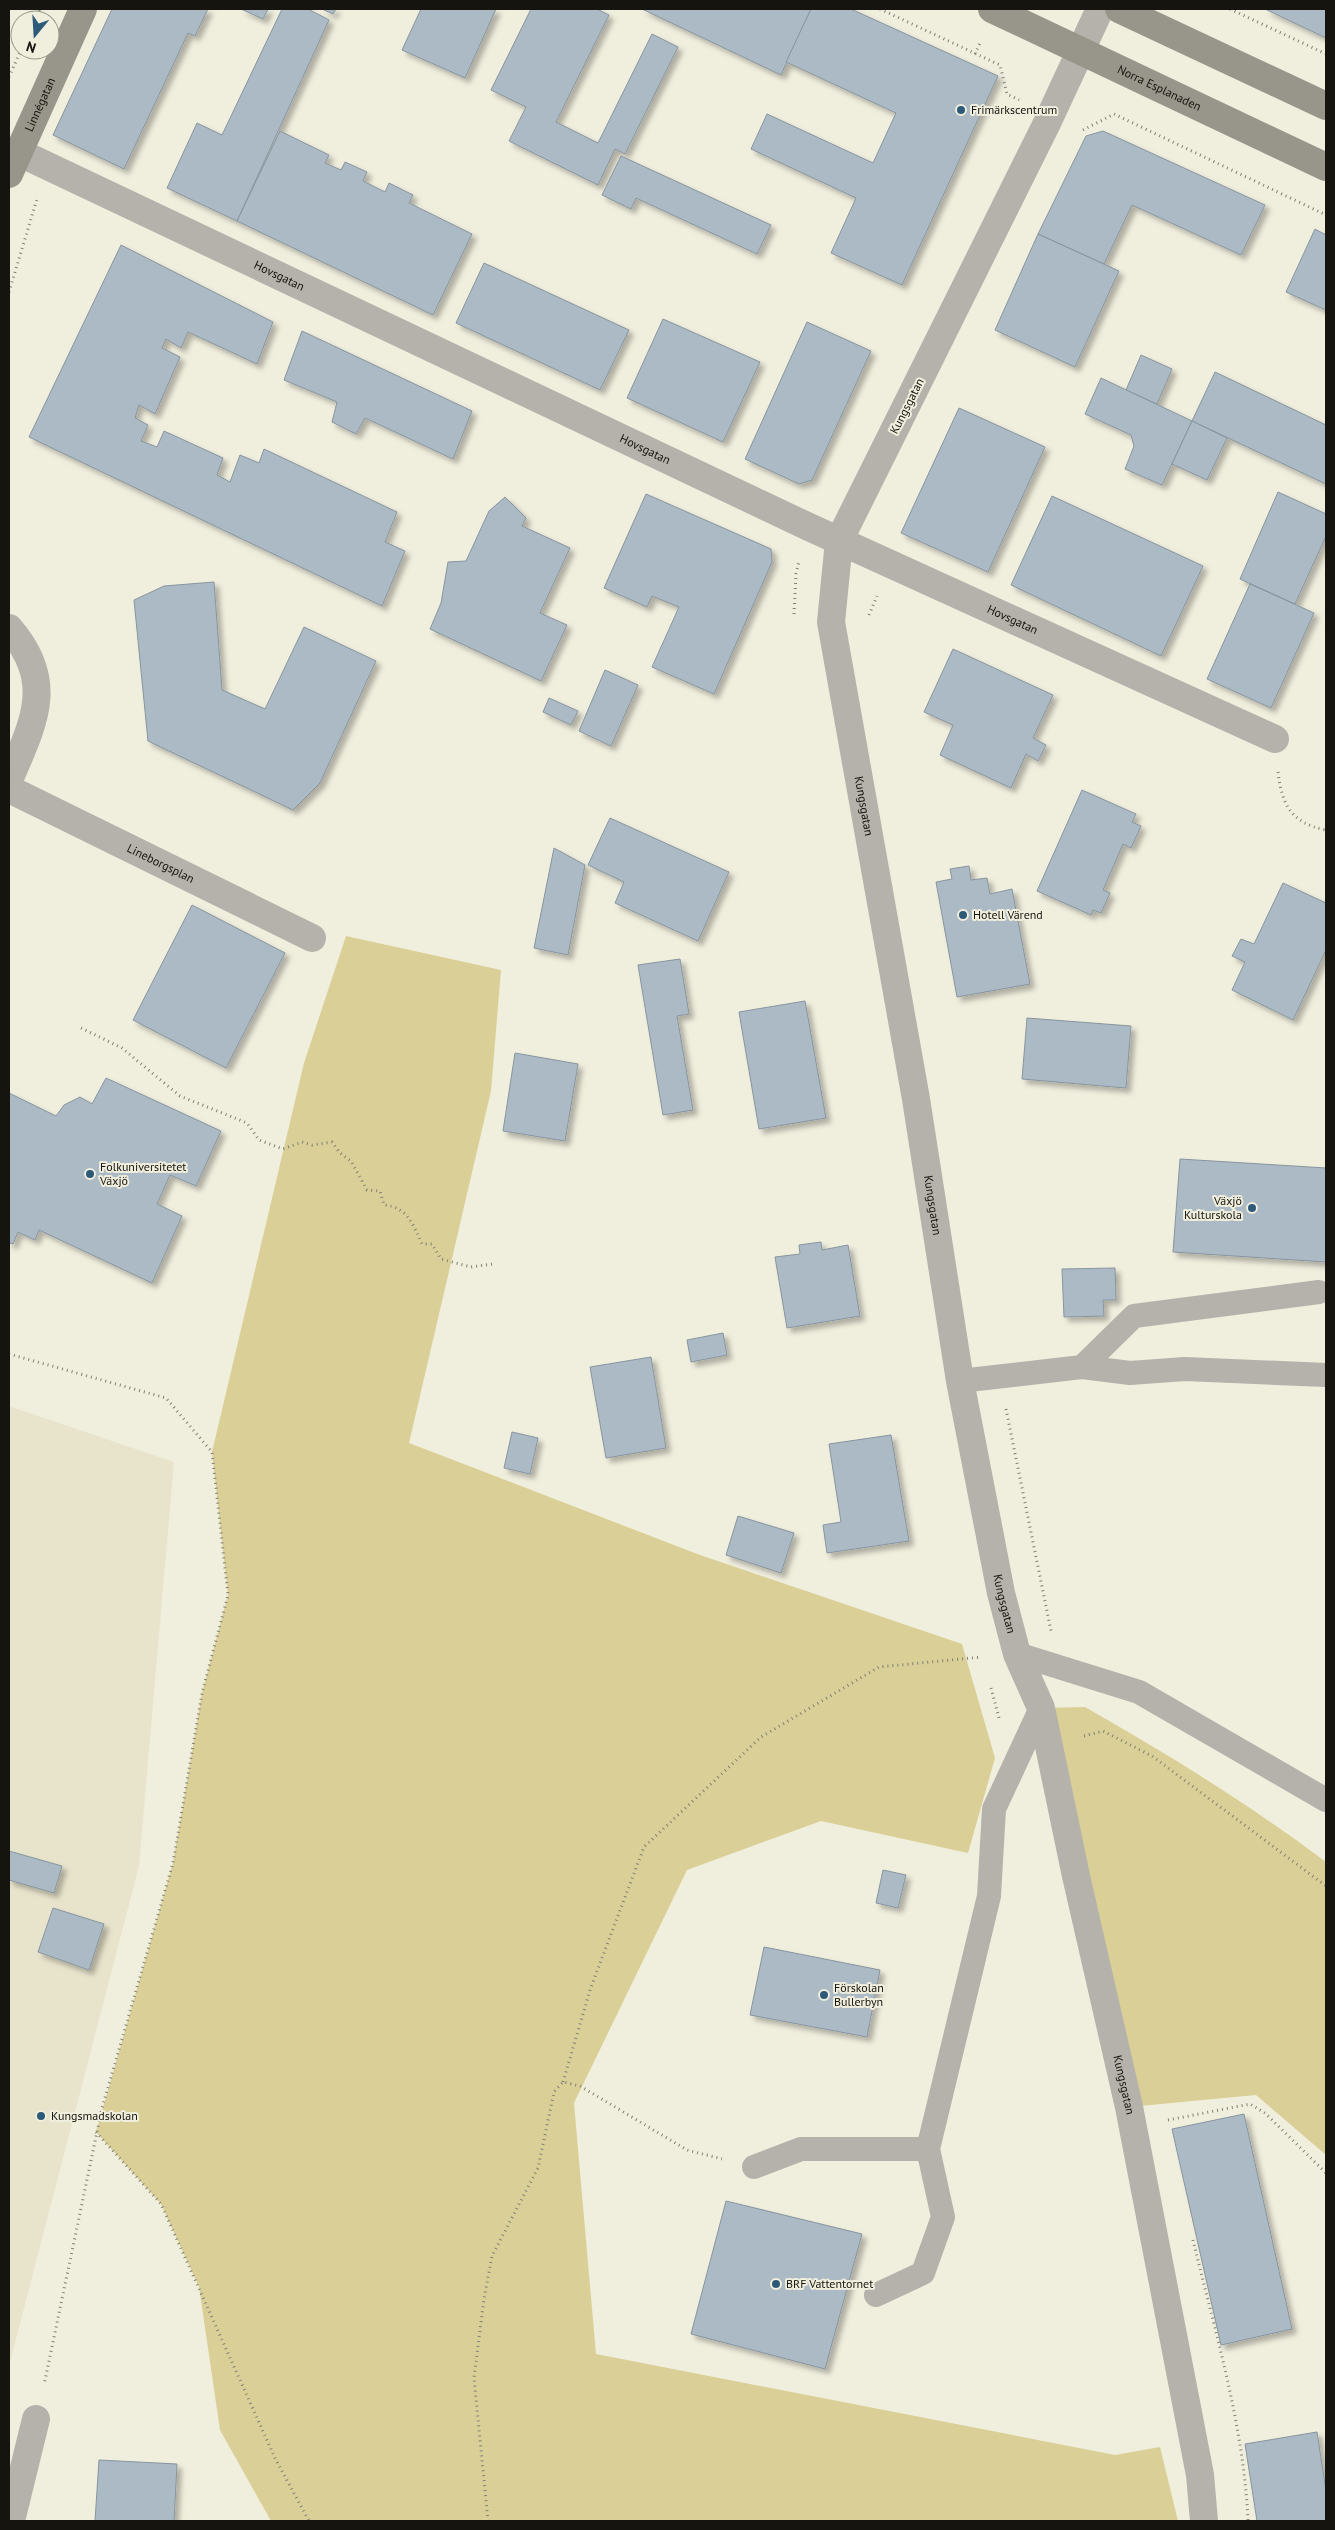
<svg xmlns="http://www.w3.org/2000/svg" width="1335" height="2530" viewBox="0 0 1335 2530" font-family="'PT Sans',sans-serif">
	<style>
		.built { fill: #e8e4cc }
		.green { fill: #dad097 }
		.building { fill: #acbac5; stroke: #87959f; filter: url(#shadow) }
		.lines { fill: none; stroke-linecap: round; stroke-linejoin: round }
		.path { stroke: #828075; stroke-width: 3; stroke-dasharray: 1 4; stroke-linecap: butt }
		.service { stroke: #b4b2ab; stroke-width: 24 }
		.minor { stroke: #b4b2ab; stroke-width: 28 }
		.secondary { stroke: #98968b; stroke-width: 28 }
		.poi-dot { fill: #2e5a7a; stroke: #f0eedd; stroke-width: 2 }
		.labels { text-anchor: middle; stroke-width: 4; stroke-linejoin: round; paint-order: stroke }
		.street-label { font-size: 12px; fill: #15140e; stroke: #f0eedd }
		.poi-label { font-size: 12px; fill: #15140e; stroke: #f0eedd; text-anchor: start }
	</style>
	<defs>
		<filter id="shadow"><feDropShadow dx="4.5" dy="4.5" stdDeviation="2.5" flood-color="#0004"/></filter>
	</defs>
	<rect width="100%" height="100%" fill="#f0eedd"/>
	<path class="built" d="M9,1406L174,1462L139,1866L9,2366Z"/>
	<g class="green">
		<path d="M346,936L501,970L491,1091L409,1443L700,1555L962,1644L995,1758L968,1853L821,1821L687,1870L574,2103L596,2354L1115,2455L1160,2447L1178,2521H271L220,2430L199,2287L161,2204L96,2132L173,1863L202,1693L228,1595L212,1452L304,1063Z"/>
		<path d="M1085,1707C1168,1754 1250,1805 1326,1862V2155L1256,2095L1129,2107L1041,1708Z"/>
	</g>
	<g class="building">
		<path d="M112,9H208L195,36L188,33L124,169L53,135Z"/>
		<path d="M241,9H268L263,19Z"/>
		<path d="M282,9H308L329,20L237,221L167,188L197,123L222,135Z"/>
		<path d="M322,9H336L333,14Z"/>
		<path d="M421,9H496L465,78L402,50Z"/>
		<path d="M531,9H597L609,15L556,122L598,143L652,34L678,47L625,154L615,149L598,185L509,141L526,107L491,90Z"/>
		<path d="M642,9H811L781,75Z"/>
		<path d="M811,9H851L998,76L902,285L831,253L856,198L751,149L767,114L873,163L896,113L786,62Z"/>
		<path d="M1265,9H1326V38Z"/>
		<path d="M280,131L329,155L325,163L341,170L345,162L367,172L363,181L385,192L389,183L413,195L409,203L472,234L433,315L237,221Z"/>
		<path d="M1103,131L1265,205L1241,255L1132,205L1104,264L1038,234L1086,136Z"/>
		<path d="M621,156L771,225L757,254L636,198L631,209L602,195Z"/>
		<path d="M1315,229L1326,235V310L1286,292Z"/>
		<path d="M1038,234L1119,271L1075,367L995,330Z"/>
		<path d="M121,245L273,322L257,364L188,332L181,348L166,339L162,348L180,357L155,414L139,405L135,418L148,425L141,441L157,447L164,431L223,458L217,475L230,482L240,455L259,463L264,449L397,512L385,542L405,551L382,606L29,437Z"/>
		<path d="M484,263L629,330L600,390L456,323Z"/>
		<path d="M663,319L760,362L723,442L627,398Z"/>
		<path d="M807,322L871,351L812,480L799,484L745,459Z"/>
		<path d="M302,331L472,411L453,459L365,418L356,434L332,422L337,402L284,380Z"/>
		<path d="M1141,355L1172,369L1157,404L1126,390Z"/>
		<path d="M1215,372L1326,425V484L1192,421Z"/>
		<path d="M1101,378L1192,421L1162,485L1125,469L1134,446L1131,435L1085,414Z"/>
		<path d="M959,408L1045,447L988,572L901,533Z"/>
		<path d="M1192,421L1227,438L1207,480L1172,464Z"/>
		<path d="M1278,492L1326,514V536L1295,604L1240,579Z"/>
		<path d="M646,494L771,549L772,562L714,694L652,667L679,607L652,596L647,607L604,588Z"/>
		<path d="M1052,496L1203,566L1161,656L1011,585Z"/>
		<path d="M505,497L526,518L522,526L570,548L540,613L567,625L541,681L430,629L441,603L448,562L466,561L489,511Z"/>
		<path d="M214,582L222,690L265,709L304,627L376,661L320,783L293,810L148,741L134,600L164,586Z"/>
		<path d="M1250,584L1314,613L1271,708L1207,679Z"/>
		<path d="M953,649L1053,695L1033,738L1046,745L1038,761L1026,754L1011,788L940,755L953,725L924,712Z"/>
		<path d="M605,670L638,685L611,746L579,731Z"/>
		<path d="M549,698L578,711L571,725L543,712Z"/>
		<path d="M1082,790L1136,814L1132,822L1141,826L1131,848L1123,844L1103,890L1110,893L1101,913L1093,910L1091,915L1037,891Z"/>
		<path d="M610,818L729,872L698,941L615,903L624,882L588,865Z"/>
		<path d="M554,848L585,865L568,955L534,948Z"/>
		<path d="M969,866L971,880L987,878L990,894L1012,889L1030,984L957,997L936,882L952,879L950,869Z"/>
		<path d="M1283,883L1326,903V950L1293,1020L1232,990L1245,962L1232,956L1241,939L1254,944Z"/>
		<path d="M192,905L285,953L226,1068L133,1020Z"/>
		<path d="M680,959L689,1014L677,1016L693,1110L663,1115L638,965Z"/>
		<path d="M805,1001L826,1118L759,1129L739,1012Z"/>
		<path d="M1027,1018L1131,1026L1126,1088L1022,1079Z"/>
		<path d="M515,1053L578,1064L565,1141L503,1131Z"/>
		<path d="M106,1078L221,1131L196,1186L170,1175L157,1204L182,1216L152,1283L39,1230L35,1240L18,1232L13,1244L9,1243V1093L56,1116L64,1105L80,1097L92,1104Z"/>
		<path d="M1180,1159L1326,1168V1262L1173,1252Z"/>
		<path d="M821,1242L822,1250L848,1245L860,1316L787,1328L775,1257L800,1254L799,1245Z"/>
		<path d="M1115,1268L1116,1300H1103L1104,1316L1064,1317L1062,1269Z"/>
		<path d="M723,1333L727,1355L691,1362L687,1340Z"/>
		<path d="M651,1357L666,1448L606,1458L590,1367Z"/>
		<path d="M512,1432L538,1438L530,1474L504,1468Z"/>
		<path d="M891,1435L909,1541L827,1553L823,1525L841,1522L829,1444Z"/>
		<path d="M738,1516L794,1533L781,1573L726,1555Z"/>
		<path d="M9,1851L62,1866L54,1893L9,1880Z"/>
		<path d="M883,1870L906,1875L898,1908L876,1903Z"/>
		<path d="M53,1908L104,1924L89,1970L38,1952Z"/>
		<path d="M764,1947L880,1970L867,2037L750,2015Z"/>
		<path d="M1244,2114L1292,2329L1221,2345L1172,2129Z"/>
		<path d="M726,2201L862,2234L825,2369L691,2334Z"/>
		<path d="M1317,2432L1326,2491V2521H1257L1245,2444Z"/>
		<path d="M99,2460L177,2464L174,2521H95Z"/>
	</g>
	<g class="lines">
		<g class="path">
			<path d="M880,9L1000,65L1007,94L1019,100"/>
			<path d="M1230,9L1326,54"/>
			<path d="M35,20L40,9"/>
			<path d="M975,54L980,43"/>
			<path d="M9,77L21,50"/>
			<path d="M1083,130L1114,114L1326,215"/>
			<path d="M9,292L37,199"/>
			<path d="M794,614L796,574L799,561"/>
			<path d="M869,615L877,596"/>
			<path d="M1278,772C1282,805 1291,823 1326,830"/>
			<path d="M81,1028L122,1048L180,1096L247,1123L259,1140L283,1149L302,1142L312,1145L332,1142L340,1153L351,1161L367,1190L380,1191L384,1205C407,1207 413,1224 422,1244H432L441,1259L471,1267L493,1264"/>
			<path d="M9,1354L166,1398L212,1452L228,1595L202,1693L173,1863L102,2108L44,2385"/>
			<path d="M1006,1409L1051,1631"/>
			<path d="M991,1688L999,1718"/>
			<path d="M1084,1736L1103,1731L1152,1756L1326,1886"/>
			<path d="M563,2082L591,1987L644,1847L761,1737L879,1667L982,1657"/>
			<path d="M1168,2120L1250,2104L1265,2113L1326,2173"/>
			<path d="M96,2132L161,2204L275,2458L309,2521"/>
			<path d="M1193,2240C1215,2332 1244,2426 1248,2521"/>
			<path d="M488,2521L474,2378L484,2299L492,2256L538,2168L554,2092L563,2082L580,2086L687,2150L722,2159"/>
		</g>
		<g class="service">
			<path d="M1082,1367L1130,1373L1185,1369L1326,1375"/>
			<path d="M960,1381L1082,1367L1134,1316L1319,1292"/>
			<path d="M1017,1654L1139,1692L1326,1800"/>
			<path d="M754,2167L801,2149H928"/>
			<path d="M876,2295L923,2273L943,2217L928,2149L989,1896L994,1809L1041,1708"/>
		</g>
		<g class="minor">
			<path id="s1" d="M1100,9L1047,123L839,541L831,622L916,1099L960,1381L1001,1593L1017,1654L1041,1708L1076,1876L1129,2107L1200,2475L1204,2521"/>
			<path id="s2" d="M18,152L809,527L1275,739"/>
			<path d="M9,628C56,682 34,722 9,780"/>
			<path id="s3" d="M9,789L312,938"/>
			<path d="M11,2521L36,2419"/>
		</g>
		<g class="secondary">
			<path id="s4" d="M992,9L1326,167"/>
			<path d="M1119,9L1326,106"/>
			<path id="s5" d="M9,174L83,9"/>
		</g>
	</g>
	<g class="poi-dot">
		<circle cx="961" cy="110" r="5"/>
		<circle cx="963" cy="915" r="5"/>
		<circle cx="90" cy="1174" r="5"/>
		<circle cx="1252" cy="1208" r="5"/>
		<circle cx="824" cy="1995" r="5"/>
		<circle cx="41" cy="2116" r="5"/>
		<circle cx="776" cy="2284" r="5"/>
	</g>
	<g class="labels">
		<g class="street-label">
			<text dy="4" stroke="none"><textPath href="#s4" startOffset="185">Norra Esplanaden</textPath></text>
			<text dy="4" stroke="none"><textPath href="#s5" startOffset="76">Linnégatan</textPath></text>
			<text dy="4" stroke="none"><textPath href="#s2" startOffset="289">Hovsgatan</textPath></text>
			<text transform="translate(907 406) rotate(-63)" y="4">Kungsgatan</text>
			<text dy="4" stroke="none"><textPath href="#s2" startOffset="694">Hovsgatan</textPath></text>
			<text dy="4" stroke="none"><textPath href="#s2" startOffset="1099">Hovsgatan</textPath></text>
			<text dy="4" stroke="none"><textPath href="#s1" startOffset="861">Kungsgatan</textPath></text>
			<text dy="4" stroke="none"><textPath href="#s3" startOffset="169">Lineborgsplan</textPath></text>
			<text dy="4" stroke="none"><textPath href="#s1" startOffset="1266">Kungsgatan</textPath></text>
			<text dy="4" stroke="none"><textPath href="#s1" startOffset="1671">Kungsgatan</textPath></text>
			<text dy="4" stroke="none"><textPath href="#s1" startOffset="2168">Kungsgatan</textPath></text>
		</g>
		<g class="poi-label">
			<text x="971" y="114">Frimärkscentrum</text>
			<text x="973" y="919">Hotell Värend</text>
			<text x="100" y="1171">Folkuniversitetet<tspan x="100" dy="14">Växjö</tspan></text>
			<text x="1242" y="1205" text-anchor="end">Växjö<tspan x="1242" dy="14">Kulturskola</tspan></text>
			<text x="834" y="1992">Förskolan<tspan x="834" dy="14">Bullerbyn</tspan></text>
			<text x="51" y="2120">Kungsmadskolan</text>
			<text x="786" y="2288">BRF Vattentornet</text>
		</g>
	</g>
	<rect width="1335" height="2530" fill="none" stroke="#15140e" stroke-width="20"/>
	<g transform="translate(35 35) rotate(198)"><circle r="24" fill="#f0eedd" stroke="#98978a"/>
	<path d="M0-4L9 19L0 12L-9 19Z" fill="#2e5a7a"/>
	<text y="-8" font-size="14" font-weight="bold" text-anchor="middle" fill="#15140e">N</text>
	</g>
</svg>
